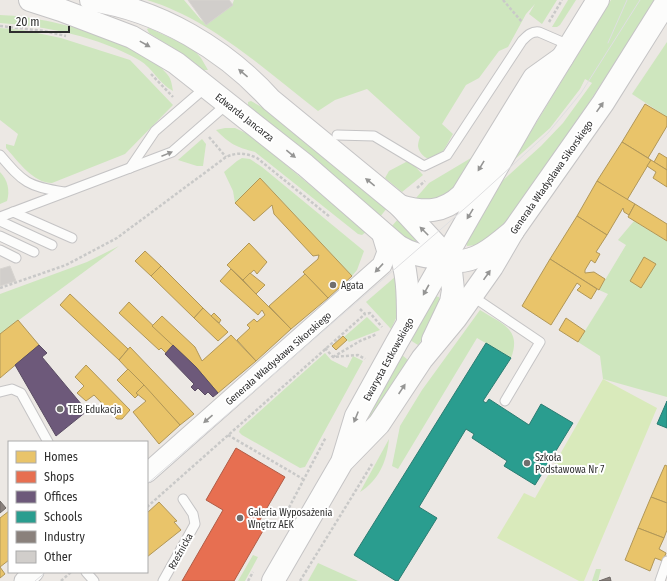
<svg xmlns="http://www.w3.org/2000/svg" width="667" height="581" viewBox="0 0 667 581" font-family="'Fira Sans Condensed',sans-serif">
	<style>
		.green { fill: #cee6be }
		.pitch { fill: #d9eabb }
		.homes { fill: #e9c46a; stroke: #b19758 }
		.shops { fill: #e76f51; stroke: #b05c46 }
		.offices { fill: #6d597a; stroke: #5a4c63 }
		.schools { fill: #2a9d8f; stroke: #2b7c72 }
		.industry { fill: #8a817c; stroke: #6e6865 }
		.building { fill: #d1cecb; stroke: #d7d4d0 }
		.lines { fill: none; stroke-linecap: round; stroke-linejoin: round }
		.service-casing { stroke: #c5c4c5; stroke-width: 11 }
		.minor-casing { stroke: #c5c4c5; stroke-width: 21 }
		.tertiary-casing { stroke: #c5c4c5; stroke-width: 24 }
		.secondary-casing { stroke: #c5c4c5; stroke-width: 24 }
		.path { stroke: #c9c9c8; stroke-width: 2.5; stroke-dasharray: 3 2; stroke-linecap: butt }
		.service { stroke: #fcfcfb; stroke-width: 9 }
		.minor { stroke: #fcfcfb; stroke-width: 19 }
		.tertiary { stroke: #fcfcfb; stroke-width: 22 }
		.secondary { stroke: #fcfcfb; stroke-width: 22 }
		.tram { stroke: #dfdfe1; stroke-width: 1 }
		.oneway { fill: #959594 }
		.poi-dot { fill: #706f6e; stroke: #fff; stroke-width: 1.5 }
		.labels { text-anchor: middle; stroke-width: 4; stroke-linejoin: round; paint-order: stroke }
		.street-label { font-size: 10px; fill: #2e2e2e; stroke: #fff }
		.poi-label { font-size: 10px; fill: #2e2e2e; stroke: #fff; text-anchor: start }
	</style>
	<rect width="100%" height="100%" fill="#ece8e4"/>
	<g class="green">
		<path d="M147,0H184L201,20L207,24L232,5L234,0H557L542,24L529,14L535,4L526,14L508,47L499,51L479,78L466,85L442,124L453,134C449,140 445,150 439,156C432,164 419,156 418,146C418,143 419,140 420,137L367,89L335,100L318,111C265,70 212,20 147,0Z"/>
		<path d="M568,0H576L560,25L557,27H552Z"/>
		<path d="M611,0H656L575,124L509,218L492,236L477,245L467,246L466,242L501,182L541,146L563,123L592,83L585,79L580,89L550,128L513,161Z"/>
		<path d="M0,15C43,16 140,39 167,74C171,78 172,85 173,91C159,84 153,68 139,60C99,37 46,26 0,23Z"/>
		<path d="M0,28L23,30L61,38L130,60L173,105L125,154L52,183C33,183 18,161 6,148V144L14,146L18,134L0,120Z"/>
		<path d="M149,28L192,48L201,58L208,70H203L187,57L149,33L147,29Z"/>
		<path d="M667,42V117L632,94Z"/>
		<path d="M531,67L450,196L424,201L416,198L429,183L471,158Z"/>
		<path d="M251,101L265,109L387,208L380,217L321,164L248,106V102Z"/>
		<path d="M225,128H235L250,135L366,232L362,235L358,234L255,152C236,147 230,144 216,130Z"/>
		<path d="M202,139L206,144L203,166H197L178,160Z"/>
		<path d="M242,158L250,159L262,167L364,251L357,270L352,276L260,178L235,203L233,191L224,172L237,161Z"/>
		<path d="M406,162H411L423,175L402,192L385,178L389,171Z"/>
		<path d="M0,172C8,180 10,191 7,201L0,204Z"/>
		<path d="M399,218L417,241L413,243L391,227Z"/>
		<path d="M634,221L667,241V397L603,379L600,356L578,342L608,294L599,290L626,245L618,240Z"/>
		<path d="M119,246L0,334V294L87,262Z"/>
		<path d="M395,277L397,280V316L391,329L366,302Z"/>
		<path d="M435,296L439,297C442,309 425,335 418,345L410,340Z"/>
		<path d="M480,310C502,324 522,329 511,358L477,338L398,469L392,466L400,426L422,390Z"/>
		<path d="M367,317L380,330L349,342L344,337Z"/>
		<path d="M325,353L331,360L347,368L353,356L363,361L305,467L300,468L242,435L239,432L240,429Z"/>
		<path d="M402,355L408,360L370,419L367,420Z"/>
		<path d="M389,439C387,461 379,480 360,492Z"/>
		<path d="M253,555L258,557L245,581H238Z"/>
		<path d="M318,563L358,581H308Z"/>
		<path d="M596,569H601L598,581H592Z"/>
	</g>
	<path class="pitch" d="M603,379L657,408L584,581H579L497,538L524,493L535,498Z"/>
	<g class="homes">
		<path d="M645,104L667,117V126L648,158L622,142Z"/>
		<path d="M622,142L651,160L627,200L597,181Z"/>
		<path d="M659,153L667,158V170L654,162Z"/>
		<path d="M651,160L667,170V187L653,178L656,172L647,166Z"/>
		<path d="M260,178L352,276L328,298L303,272L318,259L319,255L313,256L274,214L272,205L254,221L235,203Z"/>
		<path d="M597,181L635,204L629,215L624,212L623,208L607,235L577,216Z"/>
		<path d="M635,204L667,224V241L628,217Z"/>
		<path d="M577,216L607,235L596,252L600,254L595,263L591,260L585,270V273L594,272L605,279L599,290L550,259Z"/>
		<path d="M249,243L267,262L257,274L254,270L243,280L227,265Z"/>
		<path d="M145,251L161,266L151,276L135,261Z"/>
		<path d="M644,257L656,264L641,288L630,281Z"/>
		<path d="M550,259L597,289L591,299L577,290L581,286L577,283L551,325L522,306Z"/>
		<path d="M161,266L203,308L194,318L151,276Z"/>
		<path d="M231,269L291,329L256,361L237,340L250,328L247,325L254,319L257,322L265,315L262,310L258,315L220,281Z"/>
		<path d="M250,273L265,285L256,294L243,280Z"/>
		<path d="M305,274L328,298L291,329L269,306Z"/>
		<path d="M70,294L128,349L119,360L60,305Z"/>
		<path d="M129,302L173,345L166,353L161,348L159,350L119,313Z"/>
		<path d="M203,308L228,332L218,341L194,318Z"/>
		<path d="M214,313L221,320L219,323L211,316Z"/>
		<path d="M162,316L195,347L202,361L231,335L256,361L218,393L196,367L152,326Z"/>
		<path d="M566,318L585,331L578,342L559,330Z"/>
		<path d="M18,320L39,345L0,378V334Z"/>
		<path d="M343,336L347,340L336,350L332,346Z"/>
		<path d="M130,347L194,414L180,425L119,360Z"/>
		<path d="M86,365L130,410L122,419H117L94,395L86,401L77,393L84,386L75,377Z"/>
		<path d="M128,369L144,385L136,393L138,395L135,398L117,380Z"/>
		<path d="M144,385L180,425L159,444L133,412L146,401L136,393Z"/>
		<path d="M665,465L667,466V503L651,497Z"/>
		<path d="M651,497L667,503V530L664,538L638,528Z"/>
		<path d="M159,502L177,521L174,522L181,530L147,557V513Z"/>
		<path d="M9,511V560L0,567V518Z"/>
		<path d="M638,528L664,538L659,549L666,553L663,561L655,558L650,571L625,560Z"/>
		<path d="M0,567L5,574L0,578Z"/>
	</g>
	<path class="shops" d="M236,448L285,477L257,525L264,529L234,581H182L223,510L206,500Z"/>
	<g class="offices">
		<path d="M39,345L47,353L42,357L87,411L56,436L15,365Z"/>
		<path d="M173,345L196,367L218,393L213,397L208,392L205,395L198,388L195,391L191,387L194,384L165,354Z"/>
	</g>
	<g class="schools">
		<path d="M486,343L511,358L483,401L486,403L489,399L529,425L541,404L573,423L535,485L504,466L507,461L472,438L474,434L466,429L419,507L437,518L398,581H396L354,555Z"/>
		<path d="M667,401V428L657,424Z"/>
	</g>
	<g class="industry">
		<path d="M0,501L6,508L0,513Z"/>
		<path d="M610,577L611,581H599Z"/>
	</g>
	<g class="building">
		<path d="M188,0H229L233,5L206,25Z"/>
		<path d="M10,266L16,281L0,286V269Z"/>
	</g>
	<g class="lines">
		<g class="service-casing">
			<g id="service">
				<path d="M337,135L374,136L424,166L447,155L522,41C527,36 531,31 539,32L569,45"/>
				<path d="M0,155C24,183 27,186 64,192"/>
				<path d="M130,168L155,131L206,87"/>
				<path d="M13,212L72,238"/>
				<path d="M0,217L172,152L227,104"/>
				<path d="M0,221L52,245"/>
				<path d="M0,236L34,252"/>
				<path d="M0,250L16,258"/>
				<path d="M472,296L540,342L505,401"/>
				<path d="M0,392L12,389L21,393L48,442"/>
				<path d="M86,572L94,581"/>
				<path d="M163,581L195,524L193,514L183,499"/>
				<path d="M660,581L667,561"/>
			</g>
		</g>
		<g class="minor-casing">
			<g id="minor">
				<path d="M147,473L382,265L387,252L381,232"/>
				<path d="M24,581L34,572"/>
			</g>
		</g>
		<g class="tertiary-casing">
			<g id="tertiary">
				<path d="M30,0L61,10L132,37L176,63L305,165L398,246C411,254 423,257 439,258C444,259 449,261 454,261C477,263 496,245 513,231"/>
				<path d="M91,0C159,10 225,49 271,100L400,206L437,246L451,271L453,290L451,302L433,340"/>
				<path d="M400,206C425,213 443,213 462,195L534,78L562,58"/>
				<path d="M398,246C408,271 408,295 408,321"/>
			</g>
		</g>
		<g class="secondary-casing">
			<g id="secondary">
				<path d="M343,459L356,416L397,342L527,115L598,0"/>
				<path d="M273,581L342,462L379,424L422,359L456,318L492,267L513,231L603,103L667,1"/>
			</g>
		</g>
		<g class="path">
			<path d="M503,0L522,22"/>
			<path d="M549,22L562,0"/>
			<path d="M0,26L44,31L66,36"/>
			<path d="M151,74L173,97"/>
			<path d="M209,137L226,157"/>
			<path d="M417,188L425,181"/>
			<path d="M0,288L66,265L117,238L226,157C237,152 246,153 257,158L330,217"/>
			<path d="M360,309L365,314L370,313L382,327"/>
			<path d="M325,348L333,357L358,355L365,359"/>
			<path d="M333,357L360,341L377,334"/>
			<path d="M228,435L303,479"/>
			<path d="M147,507L365,314"/>
			<path d="M282,521L326,437"/>
			<path d="M61,581L71,572"/>
			<path d="M248,581L253,572"/>
			<path d="M300,581L372,464"/>
		</g>
		<use href="#service" class="service"/>
		<use href="#minor" class="minor"/>
		<use href="#tertiary" class="tertiary"/>
		<use href="#secondary" class="secondary"/>
		<g class="tram">
			<path d="M608,43L627,0"/>
			<path d="M147,484L471,203L548,133L581,93L640,0"/>
			<path d="M35,581L46,572"/>
		</g>
	</g>
	<defs><path id="oneway-solid" d="M-6-.8H1V-3.2L6.5 0L1 3.2V.8H-6Z"/></defs>
	<g class="oneway">
		<use href="#oneway-solid" transform="translate(145 44) rotate(29)"/>
		<use href="#oneway-solid" transform="translate(243 73) rotate(-140)"/>
		<use href="#oneway-solid" transform="translate(600 107) rotate(-55)"/>
		<use href="#oneway-solid" transform="translate(167 154) rotate(-22)"/>
		<use href="#oneway-solid" transform="translate(291 154) rotate(39)"/>
		<use href="#oneway-solid" transform="translate(481 166) rotate(121)"/>
		<use href="#oneway-solid" transform="translate(370 182) rotate(-141)"/>
		<use href="#oneway-solid" transform="translate(470 214) rotate(121)"/>
		<use href="#oneway-solid" transform="translate(424 231) rotate(-135)"/>
		<use href="#oneway-solid" transform="translate(379 268) rotate(133)"/>
		<use href="#oneway-solid" transform="translate(487 275) rotate(-55)"/>
		<use href="#oneway-solid" transform="translate(426 290) rotate(119)"/>
		<use href="#oneway-solid" transform="translate(402 389) rotate(-56)"/>
		<use href="#oneway-solid" transform="translate(356 417) rotate(112)"/>
		<use href="#oneway-solid" transform="translate(208 419) rotate(139)"/>
	</g>
	<g class="poi-dot">
		<circle cx="333" cy="285" r="4"/>
		<circle cx="60" cy="409" r="4"/>
		<circle cx="527" cy="463" r="4"/>
		<circle cx="240" cy="518" r="4"/>
	</g>
	<g class="labels">
		<g class="street-label">
			<text transform="translate(245 117) rotate(38)" y="4">Edwarda Jancarza</text>
			<text transform="translate(551 177) rotate(-55)" y="4">Generała Władysława Sikorskiego</text>
			<text transform="translate(278 358) rotate(-41)" y="4">Generała Władysława Sikorskiego</text>
			<text transform="translate(388 359) rotate(-61)" y="4">Ewarysta Estkowskiego</text>
			<text transform="translate(180 551) rotate(-61)" y="4">Rzeźnicka</text>
		</g>
		<g class="poi-label">
			<text x="341" y="289">Agata</text>
			<text x="68" y="413">TEB Edukacja</text>
			<text x="535" y="461">Szkoła<tspan x="535" dy="12">Podstawowa Nr 7</tspan></text>
			<text x="248" y="516">Galeria Wyposażenia<tspan x="248" dy="12">Wnętrz AEK</tspan></text>
		</g>
	</g>
	<rect x="8" y="441" width="140" height="132" fill="#ffffff" stroke="#ababab"/>
	<rect x="16" y="451" width="20" height="12" fill="#e9c46a" stroke="#ababab"/>
	<text x="44" y="461" font-size="12" fill="#2e2e2e">Homes</text>
	<rect x="16" y="471" width="20" height="12" fill="#e76f51" stroke="#ababab"/>
	<text x="44" y="481" font-size="12" fill="#2e2e2e">Shops</text>
	<rect x="16" y="491" width="20" height="12" fill="#6d597a" stroke="#ababab"/>
	<text x="44" y="501" font-size="12" fill="#2e2e2e">Offices</text>
	<rect x="16" y="511" width="20" height="12" fill="#2a9d8f" stroke="#ababab"/>
	<text x="44" y="521" font-size="12" fill="#2e2e2e">Schools</text>
	<rect x="16" y="531" width="20" height="12" fill="#8a817c" stroke="#ababab"/>
	<text x="44" y="541" font-size="12" fill="#2e2e2e">Industry</text>
	<rect x="16" y="551" width="20" height="12" fill="#d1cecb" stroke="#ababab"/>
	<text x="44" y="561" font-size="12" fill="#2e2e2e">Other</text>
	<path d="M10 26v6h59v-6" fill="none" stroke="#2e2e2e" stroke-width="2"/>
	<text x="16" y="26" font-size="12" fill="#2e2e2e" stroke="#ffffff" stroke-width="3" paint-order="stroke">20 m</text>
</svg>
